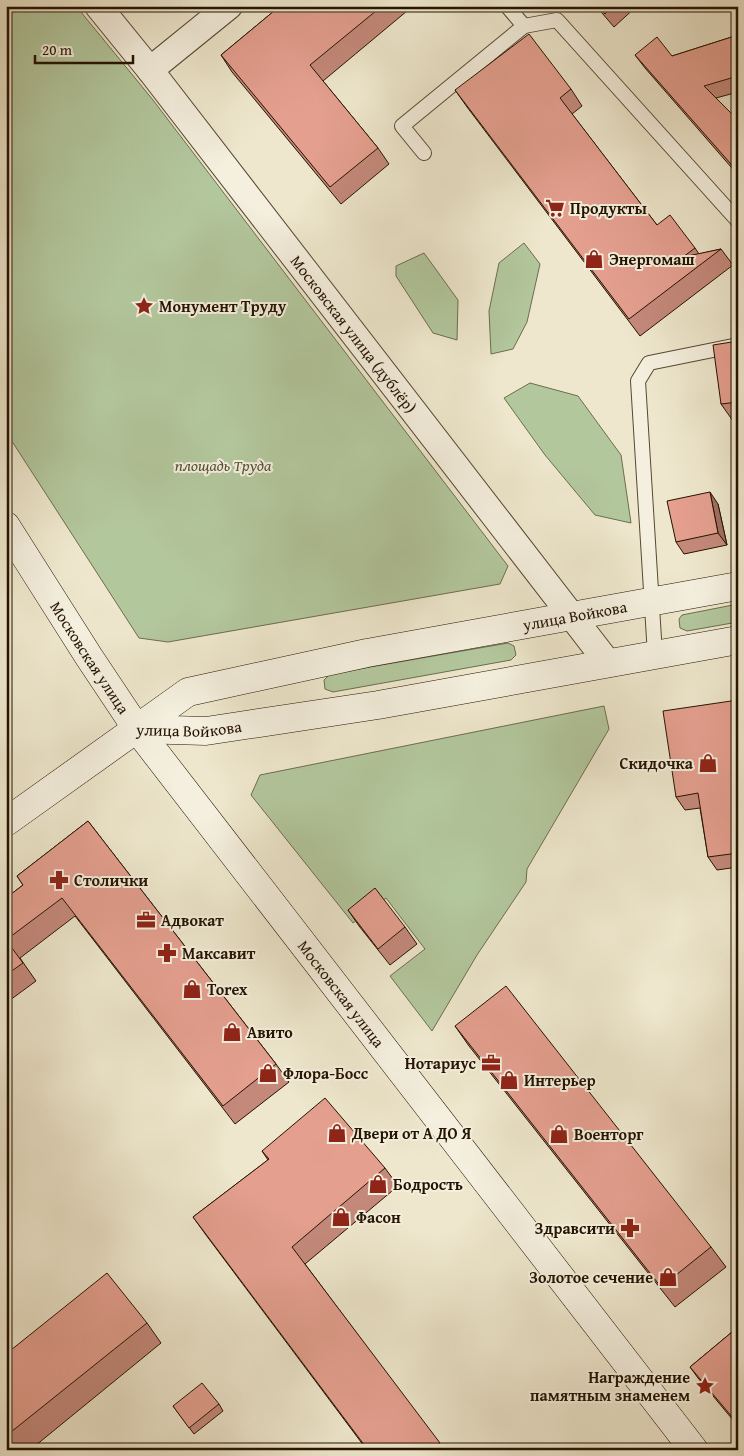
<svg xmlns="http://www.w3.org/2000/svg" width="744" height="1456" viewBox="0 0 744 1456" font-family="'Gentium Book Plus',serif">
	<style>
		.green { fill: #b3c79d; stroke: #6c6d4e }
		.lines { fill: none; stroke-linecap: round; stroke-linejoin: round }
		.lane-casing { stroke: #564833; stroke-width: 16 }
		.street-casing { stroke: #564833; stroke-width: 28 }
		.secondary-casing { stroke: #241300; stroke-width: 29 }
		.lane { stroke: #f4efde; stroke-width: 14 }
		.street { stroke: #f4efde; stroke-width: 26 }
		.secondary { stroke: #f4efde; stroke-width: 28 }
		.wall { fill: #c4897b; stroke: #241300 }
		.shaded-wall { fill: #a06f64; stroke: #241300 }
		.building { fill: #e49f8f; stroke: #241300 }
		.labels { text-anchor: middle; stroke-width: 4; stroke-linejoin: round; paint-order: stroke }
		.poi-label { font-size: 16px; font-weight: bold; fill: #241300; stroke: #f4efde; text-anchor: start }
		.street-label { font-size: 16px; fill: #241300; stroke: #f4efde }
		.park-label { font-size: 16px; font-style: italic; fill: #565237; stroke: #f4efde }
	</style>
	<rect width="100%" height="100%" fill="#eee7cd"/>
	<filter id="stains"><feTurbulence type="fractalNoise" baseFrequency=".004" numOctaves="4"/><feColorMatrix values="0 0 0 0 .2 0 0 0 0 .09 0 0 0 0 .02 0 0 0 .5 -.17"/></filter>
	<radialGradient id="worn" r=".72"><stop offset=".6" stop-color="#630" stop-opacity="0"/><stop offset="1" stop-color="#630" stop-opacity=".3"/></radialGradient>
	<g class="green">
		<path d="M6,6H76L153,100L508,566L500,584L168,642L139,638L6,432Z"/>
		<path d="M524,243L540,264L527,322L513,349L491,354L489,311L499,263Z"/>
		<path d="M424,253L458,300L457,340L433,333L396,276V266Z"/>
		<path d="M530,383L578,396L621,455L631,523L595,515L545,455L504,398Z"/>
		<path d="M738,604V622L687,631L680,628L679,619L682,615Z"/>
		<path d="M508,643L514,646L516,655L511,660L333,692L325,689L324,680L330,674Z"/>
		<path d="M604,706L609,729L527,869L526,882L477,955L432,1031L390,976L425,949L386,898L353,923L251,795L260,775Z"/>
	</g>
	<g class="lines">
		<g class="lane-casing">
			<g id="lane">
				<path d="M524,26L557,20L738,221"/>
				<path d="M424,153L402,126L524,26L507,6"/>
				<path d="M655,655L638,381L649,363L738,345"/>
			</g>
		</g>
		<g class="street-casing">
			<g id="street">
				<path id="s1" d="M98,6L150,70L608,663"/>
				<path d="M150,70L229,6"/>
			</g>
		</g>
		<g class="secondary-casing">
			<g id="secondary">
				<path id="s2" d="M6,526L89,657L137,729L694,1450"/>
				<path id="s3" d="M137,729L206,731L378,705L738,640"/>
				<path id="s4" d="M6,822L188,692L367,653L738,586"/>
			</g>
		</g>
		<use href="#lane" class="lane"/>
		<use href="#street" class="street"/>
		<use href="#secondary" class="secondary"/>
	</g>
	<g class="wall">
		<path d="M280,6H413L323,81L378,148L389,164L341,204L232,72L221,55Z"/>
		<path d="M596,6H637L614,27Z"/>
		<path d="M738,35V92L716,98L738,120V175L645,68L635,55L672,56Z"/>
		<path d="M571,89L582,106L572,114L657,225L695,248L699,254L721,249L733,265L640,336L467,107L455,90Z"/>
		<path d="M738,341V428L721,404Z"/>
		<path d="M718,504L727,545L684,554L676,542Z"/>
		<path d="M738,700V867L717,870L708,857L700,808L685,810L676,797Z"/>
		<path d="M6,724L12,731L6,736Z"/>
		<path d="M88,821L276,1064L289,1082L235,1124L75,916L20,958L36,981L6,1003V898L23,885L17,876Z"/>
		<path d="M348,910L405,927L417,944L390,965L359,926Z"/>
		<path d="M455,1026L711,1247L726,1267L675,1307L469,1046Z"/>
		<path d="M262,1151L385,1168L398,1186L305,1264L444,1450H367L206,1235L193,1217L268,1160Z"/>
		<path d="M147,1323L161,1343L30,1450H6V1354Z"/>
		<path d="M738,1327V1426L698,1378L690,1367Z"/>
		<path d="M219,1404L223,1411L194,1434L173,1406Z"/>
	</g>
	<path class="shaded-wall" d="M710,492L718,504L727,545L718,533Z"/>
	<g class="building">
		<path d="M280,6H382L310,65L378,148L330,187L221,55Z"/>
		<path d="M598,6H613L605,14Z"/>
		<path d="M529,34L571,89L560,98L657,225L670,215L695,248L683,257L721,249L629,319L455,90Z"/>
		<path d="M738,35V76L704,86L738,120V172L635,55L657,37L672,56Z"/>
		<path d="M738,341V402L721,404L713,345Z"/>
		<path d="M710,492L718,533L676,542L667,501Z"/>
		<path d="M738,700V853L708,857L698,793L676,797L663,711Z"/>
		<path d="M88,821L276,1064L223,1106L62,898L6,940V898L23,885L17,876Z"/>
		<path d="M375,888L405,927L378,949L348,910Z"/>
		<path d="M6,940L23,963L6,975Z"/>
		<path d="M506,986L711,1247L661,1287L455,1026Z"/>
		<path d="M325,1098L385,1168L292,1247L440,1443L430,1450H368L193,1217L269,1159L262,1151Z"/>
		<path d="M107,1273L147,1323L6,1436V1354Z"/>
		<path d="M738,1327V1424L690,1367Z"/>
		<path d="M202,1383L219,1404L189,1428L173,1406Z"/>
	</g>
	<defs>
		<g id="supermarket-bare" transform="scale(1.5)"><path d="M-6-5.5h2.5l.6 2H6L4.5 2H-2.5L-4.4-4H-6ZM-1.5 3.2a1.3 1.3 0 1 0 .1 0ZM3 3.2a1.3 1.3 0 1 0 .1 0Z" fill="#8f2418" stroke="#f4efde" stroke-width="2.5" paint-order="stroke"/></g>
		<g id="shop-bare" transform="scale(1.5)"><path d="M-5-2.5h2.3a2.7 3.5 0 0 1 5.4 0H5L5.5 6h-11ZM-1.5-2.5h3a1.5 2.3 0 0 0-3 0Z" fill="#8f2418" stroke="#f4efde" stroke-width="2.5" paint-order="stroke"/></g>
		<g id="sight-bare" transform="scale(1.5)"><path d="M0-6L1.8-2.2L6-1.7L2.9 1.2L3.7 5.4L0 3.3L-3.7 5.4L-2.9 1.2L-6-1.7L-1.8-2.2Z" fill="#8f2418" stroke="#f4efde" stroke-width="2.5" paint-order="stroke"/></g>
		<g id="pharmacy-bare" transform="scale(1.5)"><path d="M-2-6h4v4h4v4h-4v4h-4v-4h-4v-4h4Z" fill="#8f2418" stroke="#f4efde" stroke-width="2.5" paint-order="stroke"/></g>
		<g id="office-bare" transform="scale(1.5)"><path d="M-6-3h4V-5.5h4V-3h4V5H-6ZM-1-4.5V-3h2v-1.5ZM-6 0V1H6V0Z" fill="#8f2418" stroke="#f4efde" stroke-width="2.5" paint-order="stroke"/></g>
	</defs>
	<g fill-rule="evenodd">
		<use href="#supermarket-bare" x="555" y="208"/>
		<use href="#shop-bare" x="594" y="259"/>
		<use href="#sight-bare" x="144" y="306"/>
		<use href="#shop-bare" x="708" y="763"/>
		<use href="#pharmacy-bare" x="59" y="880"/>
		<use href="#office-bare" x="146" y="920"/>
		<use href="#pharmacy-bare" x="167" y="953"/>
		<use href="#shop-bare" x="192" y="989"/>
		<use href="#shop-bare" x="232" y="1032"/>
		<use href="#office-bare" x="491" y="1063"/>
		<use href="#shop-bare" x="268" y="1073"/>
		<use href="#shop-bare" x="509" y="1080"/>
		<use href="#shop-bare" x="337" y="1133"/>
		<use href="#shop-bare" x="559" y="1134"/>
		<use href="#shop-bare" x="378" y="1184"/>
		<use href="#shop-bare" x="341" y="1217"/>
		<use href="#pharmacy-bare" x="630" y="1228"/>
		<use href="#shop-bare" x="668" y="1277"/>
		<use href="#sight-bare" x="705" y="1386"/>
	</g>
	<g class="labels">
		<g class="poi-label">
			<text x="570" y="214">Продукты</text>
			<text x="609" y="265">Энергомаш</text>
			<text x="159" y="312">Монумент Труду</text>
			<text x="693" y="769" text-anchor="end">Скидочка</text>
			<text x="74" y="886">Столички</text>
			<text x="161" y="926">Адвокат</text>
			<text x="182" y="959">Максавит</text>
			<text x="207" y="995">Torex</text>
			<text x="247" y="1038">Авито</text>
			<text x="476" y="1069" text-anchor="end">Нотариус</text>
			<text x="283" y="1079">Флора-Босс</text>
			<text x="524" y="1086">Интерьер</text>
			<text x="352" y="1139">Двери от А ДО Я</text>
			<text x="574" y="1140">Военторг</text>
			<text x="393" y="1190">Бодрость</text>
			<text x="356" y="1223">Фасон</text>
			<text x="615" y="1234" text-anchor="end">Здравсити</text>
			<text x="653" y="1283" text-anchor="end">Золотое сечение</text>
			<text x="690" y="1383" text-anchor="end">Награждение<tspan x="690" dy="18">памятным знаменем</tspan></text>
		</g>
		<g class="street-label">
			<text dy="6" stroke="none"><textPath href="#s1" startOffset="416">Московская улица (дублёр)</textPath></text>
			<text dy="6" stroke="none"><textPath href="#s4" startOffset="618">улица Войкова</textPath></text>
			<text dy="6" stroke="none"><textPath href="#s2" startOffset="156">Московская улица</textPath></text>
			<text dy="6" stroke="none"><textPath href="#s3" startOffset="52">улица Войкова</textPath></text>
			<text dy="6" stroke="none"><textPath href="#s2" startOffset="576">Московская улица</textPath></text>
		</g>
		<g class="park-label">
			<text x="223" y="471">площадь Труда</text>
		</g>
	</g>
	<rect width="744" height="1456" fill="none" stroke="#eee7cd" stroke-width="25"/>
	<rect x="8" y="8" width="729" height="1441" fill="none" stroke="#241300" stroke-width="2.5"/>
	<rect x="12" y="12" width="719" height="1431" fill="none" stroke="#241300"/>
	<path d="M35 55v8h98v-8" fill="none" stroke="#241300" stroke-width="2.5"/>
	<text x="42" y="55" font-size="15" fill="#241300" stroke="#f4efde" stroke-width="4" paint-order="stroke">20 m</text>
	<rect width="100%" height="100%" filter="url(#stains)"/>
	<rect width="100%" height="100%" fill="url(#worn)"/>
</svg>
